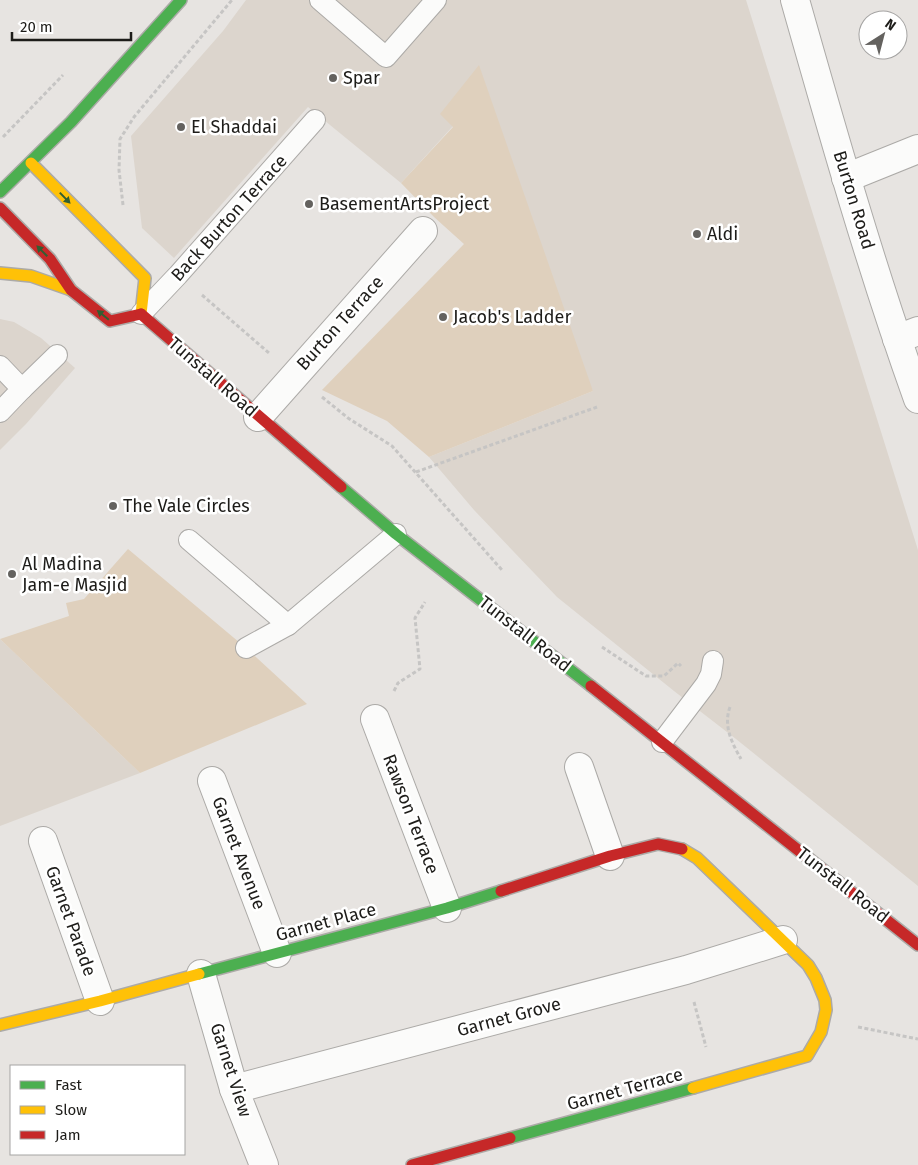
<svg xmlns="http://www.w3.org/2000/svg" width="918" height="1165" viewBox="0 0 918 1165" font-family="'Fira Sans',sans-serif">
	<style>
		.built { fill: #dcd5cd }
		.green { fill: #dfd0bd }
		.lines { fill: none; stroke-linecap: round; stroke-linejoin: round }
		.lane-casing { stroke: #acaaa7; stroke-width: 22 }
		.street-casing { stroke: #acaaa7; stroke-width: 30 }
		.fast-casing { stroke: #acaaa7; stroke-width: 14 }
		.slow-casing { stroke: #acaaa7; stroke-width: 14 }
		.jam-casing { stroke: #acaaa7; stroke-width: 14 }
		.path { stroke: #c6c5c4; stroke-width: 3; stroke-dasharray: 4 2.5; stroke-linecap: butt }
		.lane { stroke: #fbfbfa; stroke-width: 20 }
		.street { stroke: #fbfbfa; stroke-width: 28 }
		.fast { stroke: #4caf50; stroke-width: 11 }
		.slow { stroke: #ffc107; stroke-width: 11 }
		.jam { stroke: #c62828; stroke-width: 11 }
		.oneway { fill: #325e32 }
		.poi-dot { fill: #64625f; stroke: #fff; stroke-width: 2 }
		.labels { text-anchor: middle; stroke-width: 5; stroke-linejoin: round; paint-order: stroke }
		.poi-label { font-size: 18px; fill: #1d1c19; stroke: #fff; text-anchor: start }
		.street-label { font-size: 18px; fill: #1d1c19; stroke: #fff }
	</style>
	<rect width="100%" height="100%" fill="#e7e4e1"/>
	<g class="built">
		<path d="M246,0H746L918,550V886L736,739L674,691L557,597L474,510L429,457L593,391L453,126L401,183L308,107L174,258L142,228L131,136L223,31Z"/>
		<path d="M0,319L14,322L41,338L75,368L26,424L0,450Z"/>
		<path d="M0,639L140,773L0,826Z"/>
	</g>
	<g class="green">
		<path d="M479,65L593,391L429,457L387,421L322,390L464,244L434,217L401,183L453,127L440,114Z"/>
		<path d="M128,549L246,648L307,704L140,773L0,639L69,616L66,603L84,599Z"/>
	</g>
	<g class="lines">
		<g class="lane-casing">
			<g id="lane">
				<path d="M320,0L386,57L436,0"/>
				<path d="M141,314L178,275L315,120"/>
				<path d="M0,366L22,389L0,412"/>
				<path d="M22,389L57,355"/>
				<path d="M189,540L288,625"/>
				<path d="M246,648L288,625L396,534"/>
				<path d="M662,742L706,684L711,674L713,661"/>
			</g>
		</g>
		<g class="street-casing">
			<g id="street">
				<path d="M795,0C833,134 871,268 918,399"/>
				<path d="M846,178L918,149"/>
				<path d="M897,339L918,331"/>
				<path d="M258,417L423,231"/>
				<path d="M375,719L447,908"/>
				<path d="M579,767L610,856"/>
				<path d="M212,781L277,953"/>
				<path d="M43,841L100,1001"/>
				<path d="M201,974L234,1089L264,1165"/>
				<path d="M234,1089L686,970L783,940"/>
			</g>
		</g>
		<g class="fast-casing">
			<g id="fast">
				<path d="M0,192L71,122L181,0"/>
				<path d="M341,487L396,534L591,686"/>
				<path d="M199,974L447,908L501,891"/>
				<path d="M510,1138L693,1088"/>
			</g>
		</g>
		<g class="slow-casing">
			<g id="slow">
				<path d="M31,163L145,278L141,314"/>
				<path d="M0,273L31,276L71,290"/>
				<path d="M682,849L697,858L808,965L816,978L825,1000L826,1010L821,1032L807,1056L693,1088"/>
				<path d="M0,1025L100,1001L199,974"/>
			</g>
		</g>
		<g class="jam-casing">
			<g id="jam">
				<path d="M0,208L50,259L71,290L110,321L141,314"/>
				<path d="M141,314L341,487"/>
				<path d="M591,686L918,945"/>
				<path d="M501,891L610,856L658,844L682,849"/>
				<path d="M412,1165L510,1138"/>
			</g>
		</g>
		<g class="path">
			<path d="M3,137L63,75"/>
			<path d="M123,205L119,170L120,139L134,117L232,0"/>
			<path d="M202,295L269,353"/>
			<path d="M322,397L348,418L392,446L502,570"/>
			<path d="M416,472L597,407"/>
			<path d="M602,647L646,676H664L678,663L681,666"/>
			<path d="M394,691L398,683L420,669L415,618L425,602"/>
			<path d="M730,707C723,726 732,743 741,759"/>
			<path d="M694,1002L706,1047"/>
			<path d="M858,1027L918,1039"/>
		</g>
		<use href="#lane" class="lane"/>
		<use href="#street" class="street"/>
		<use href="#fast" class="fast"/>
		<use href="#slow" class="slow"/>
		<use href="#jam" class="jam"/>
	</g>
	<defs><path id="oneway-solid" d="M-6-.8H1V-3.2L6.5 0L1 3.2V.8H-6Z" transform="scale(1.25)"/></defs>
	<g class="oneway">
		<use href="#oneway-solid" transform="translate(65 198) rotate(46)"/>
		<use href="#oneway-solid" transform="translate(42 251) rotate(-135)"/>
		<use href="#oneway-solid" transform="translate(103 315) rotate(-141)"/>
	</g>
	<g class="poi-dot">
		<circle cx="333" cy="78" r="5"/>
		<circle cx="181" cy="127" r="5"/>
		<circle cx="309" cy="204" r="5"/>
		<circle cx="697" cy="234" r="5"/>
		<circle cx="443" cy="317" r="5"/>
		<circle cx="113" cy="506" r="5"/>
		<circle cx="12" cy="574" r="5"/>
	</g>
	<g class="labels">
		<g class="poi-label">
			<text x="343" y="84">Spar</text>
			<text x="191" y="133">El Shaddai</text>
			<text x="319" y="210">BasementArtsProject</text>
			<text x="707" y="240">Aldi</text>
			<text x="453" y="323">Jacob's Ladder</text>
			<text x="123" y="512">The Vale Circles</text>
			<text x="22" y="570">Al Madina<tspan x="22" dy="21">Jam-e Masjid</tspan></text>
		</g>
		<g class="street-label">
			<text transform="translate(854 200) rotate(73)" y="6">Burton Road</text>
			<text transform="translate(229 218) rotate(-48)" y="6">Back Burton Terrace</text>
			<text transform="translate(340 323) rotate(-48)" y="6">Burton Terrace</text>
			<text transform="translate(213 377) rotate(41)" y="6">Tunstall Road</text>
			<text transform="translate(525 634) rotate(38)" y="6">Tunstall Road</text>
			<text transform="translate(411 814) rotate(69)" y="6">Rawson Terrace</text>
			<text transform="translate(239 853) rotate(69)" y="6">Garnet Avenue</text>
			<text transform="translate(843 885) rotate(38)" y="6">Tunstall Road</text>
			<text transform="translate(71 921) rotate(70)" y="6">Garnet Parade</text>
			<text transform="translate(326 922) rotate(-15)" y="6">Garnet Place</text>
			<text transform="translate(509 1017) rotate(-15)" y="6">Garnet Grove</text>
			<text transform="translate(231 1070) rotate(72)" y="6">Garnet View</text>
			<text transform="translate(625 1089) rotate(-15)" y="6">Garnet Terrace</text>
		</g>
	</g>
	<rect x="10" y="1065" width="175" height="90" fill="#ffffff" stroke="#a5a4a3"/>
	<rect x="20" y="1081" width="25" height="8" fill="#4caf50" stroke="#a5a4a3"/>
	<text x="55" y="1090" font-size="15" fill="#1d1c19">Fast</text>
	<rect x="20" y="1106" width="25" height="8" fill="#ffc107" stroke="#a5a4a3"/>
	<text x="55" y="1115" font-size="15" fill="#1d1c19">Slow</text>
	<rect x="20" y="1131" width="25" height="8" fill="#c62828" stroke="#a5a4a3"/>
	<text x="55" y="1140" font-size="15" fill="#1d1c19">Jam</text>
	<g transform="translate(883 35) rotate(36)"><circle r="24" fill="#ffffff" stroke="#a5a4a3"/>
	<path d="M0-4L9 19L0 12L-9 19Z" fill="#64625f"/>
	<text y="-8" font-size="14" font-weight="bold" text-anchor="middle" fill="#1d1c19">N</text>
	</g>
	<path d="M12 32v8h119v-8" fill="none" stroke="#1d1c19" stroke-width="2.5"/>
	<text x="20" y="32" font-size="15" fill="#1d1c19" stroke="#ffffff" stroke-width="4" paint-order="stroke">20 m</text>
</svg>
